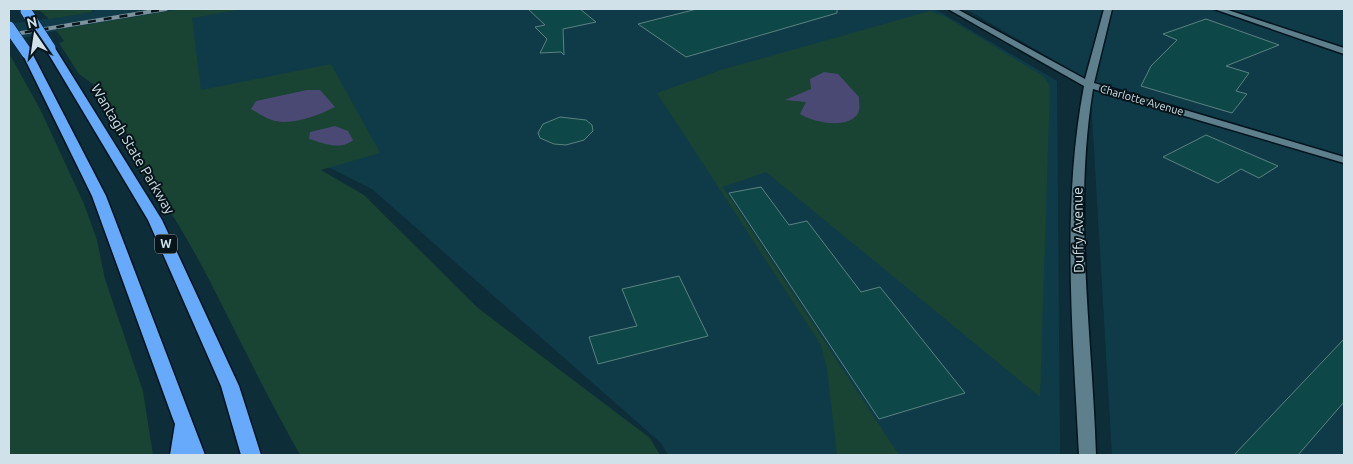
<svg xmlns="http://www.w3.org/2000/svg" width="1353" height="464" viewBox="0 0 1353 464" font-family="Ubuntu,sans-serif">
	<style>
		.built { fill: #0f3b49 }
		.green { fill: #194332 }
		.water { fill: #4a4973 }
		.building { fill: #0d4747; stroke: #5c8281 }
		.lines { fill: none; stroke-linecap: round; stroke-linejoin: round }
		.minor-casing { stroke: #00141d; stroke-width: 3 }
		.tertiary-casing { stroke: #00141d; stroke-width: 3 }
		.motorway-casing { stroke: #00141d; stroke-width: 3 }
		.minor { fill: #5e7f8c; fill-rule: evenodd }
		.tertiary { fill: #5e7f8c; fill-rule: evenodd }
		.motorway { fill: #67a9fb; fill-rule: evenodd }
		.rail-casing { stroke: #7c939d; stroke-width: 4 }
		.rail { stroke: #071419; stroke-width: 2.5; stroke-dasharray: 8; stroke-linecap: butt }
		.motorway-bridge-casing { stroke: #00141d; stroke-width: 12; stroke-linecap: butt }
		.motorway-bridge { stroke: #67a9fb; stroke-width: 11 }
		.labels { text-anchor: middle; stroke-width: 4; stroke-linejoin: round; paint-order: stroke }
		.far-street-label { font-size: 11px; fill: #d0e1e9; stroke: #071419 }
		.shield { fill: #071419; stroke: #94a4ab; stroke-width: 1 }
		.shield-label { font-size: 12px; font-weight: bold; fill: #d0e1e9 }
		.street-label { font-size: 14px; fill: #d0e1e9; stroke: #071419 }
	</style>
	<rect width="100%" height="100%" fill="#0d2d39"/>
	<g class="built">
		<path d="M93,9H935L1057,81L1060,455H668L661,443L372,189L55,31L9,41V24L94,12Z"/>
		<path d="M966,9H1344V455H1112L1090,81Z"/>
	</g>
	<g class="green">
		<path d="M31,9H91L93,12L49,19L40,11H33Z"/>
		<path d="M182,9H243L192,18L201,90L331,64L380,153L321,170L364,195L478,308L650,438L660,455H300C277,414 256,373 235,331C203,268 178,214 131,160L141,154L94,85L79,74L59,43L64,41L56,30Z"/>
		<path d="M930,11L946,17L1043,76L1050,86L1040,397L766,172L723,187L899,455H837L827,369L821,345L657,93L721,70Z"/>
		<path d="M9,53L41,111L84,204L97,240L105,279L143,391L153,455H9Z"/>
	</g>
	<g class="water">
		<path d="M824,72L838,74L859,97C859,104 861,111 856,116C844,129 813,122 800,114L806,102L785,100L811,89L810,79Z"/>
		<path d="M307,90H320L335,107C319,115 294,125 276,121C268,120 258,113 251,109L256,101Z"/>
		<path d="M335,126L348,131L353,140C341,151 323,143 309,139L310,132Z"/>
	</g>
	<g class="building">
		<path d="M528,9H580L596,22L563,29L564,55L561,52L540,53L547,39L535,27L545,25Z"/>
		<path d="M697,9H837V13L686,57L638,24Z"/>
		<path d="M1206,19L1279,45L1226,66L1249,73L1236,91L1247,94L1232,113L1141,86L1151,66L1177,40L1163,34Z"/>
		<path d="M560,117L586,120L592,125L593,131L584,140L566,145L554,144L540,138L538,133L543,124Z"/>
		<path d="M1206,135L1278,166L1259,178L1241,169L1218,183L1163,157Z"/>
		<path d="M761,187L789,225L807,221L861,292L880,287L965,393L879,419L729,193Z"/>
		<path d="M679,276L708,336L598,364L589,337L637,326L622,289Z"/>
		<path d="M1344,339V402L1298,455H1234Z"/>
	</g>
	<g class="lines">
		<g class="minor-casing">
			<path id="minor" d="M1214,9H1225L1344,48V54Z"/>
		</g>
		<g class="tertiary-casing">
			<path id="tertiary" d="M948,9H957L1085,79L1104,9H1112L1094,83L1344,157V163L1093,89C1073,211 1092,332 1096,455H1079C1073,332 1061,208 1084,86Z"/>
		</g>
		<g class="motorway-casing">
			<g id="motorway">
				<path d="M50,45L55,48L162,220L239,386L261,455H241L221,386L148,220L45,48Z"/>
				<path d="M27,50L32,53L106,196L205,455H170L175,424L173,419L92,196L22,53Z"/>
			</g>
		</g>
		<use href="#minor" class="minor"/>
		<use href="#tertiary" class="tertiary"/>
		<use href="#motorway" class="motorway"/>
		<g class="rail-casing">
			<path id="rail" d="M9,35L166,9"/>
		</g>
		<use href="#rail" class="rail"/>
		<g class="motorway-bridge-casing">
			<g id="motorway-bridge">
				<path d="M26,11L50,48"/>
				<path d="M9,27L27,53"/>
			</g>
		</g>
		<use href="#motorway-bridge" class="motorway-bridge"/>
	</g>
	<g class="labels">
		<g class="far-street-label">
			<text transform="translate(1142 100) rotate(16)" y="4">Charlotte Avenue</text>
		</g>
		<rect class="shield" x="155" y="234.5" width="22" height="19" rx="4"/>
		<g class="shield-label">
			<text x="166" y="248">W</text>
		</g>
		<g class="street-label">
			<text transform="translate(133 149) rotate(59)" y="5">Wantagh State Parkway</text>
			<text transform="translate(1078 230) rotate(-91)" y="5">Duffy Avenue</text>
		</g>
	</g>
	<rect width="1353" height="464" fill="none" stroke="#d0e1e9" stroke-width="20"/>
	<g transform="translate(35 35) rotate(347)" stroke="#071419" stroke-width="4" paint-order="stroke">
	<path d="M0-4L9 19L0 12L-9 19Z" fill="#d0e1e9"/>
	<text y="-8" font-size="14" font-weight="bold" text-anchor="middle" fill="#d0e1e9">N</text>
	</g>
</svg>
